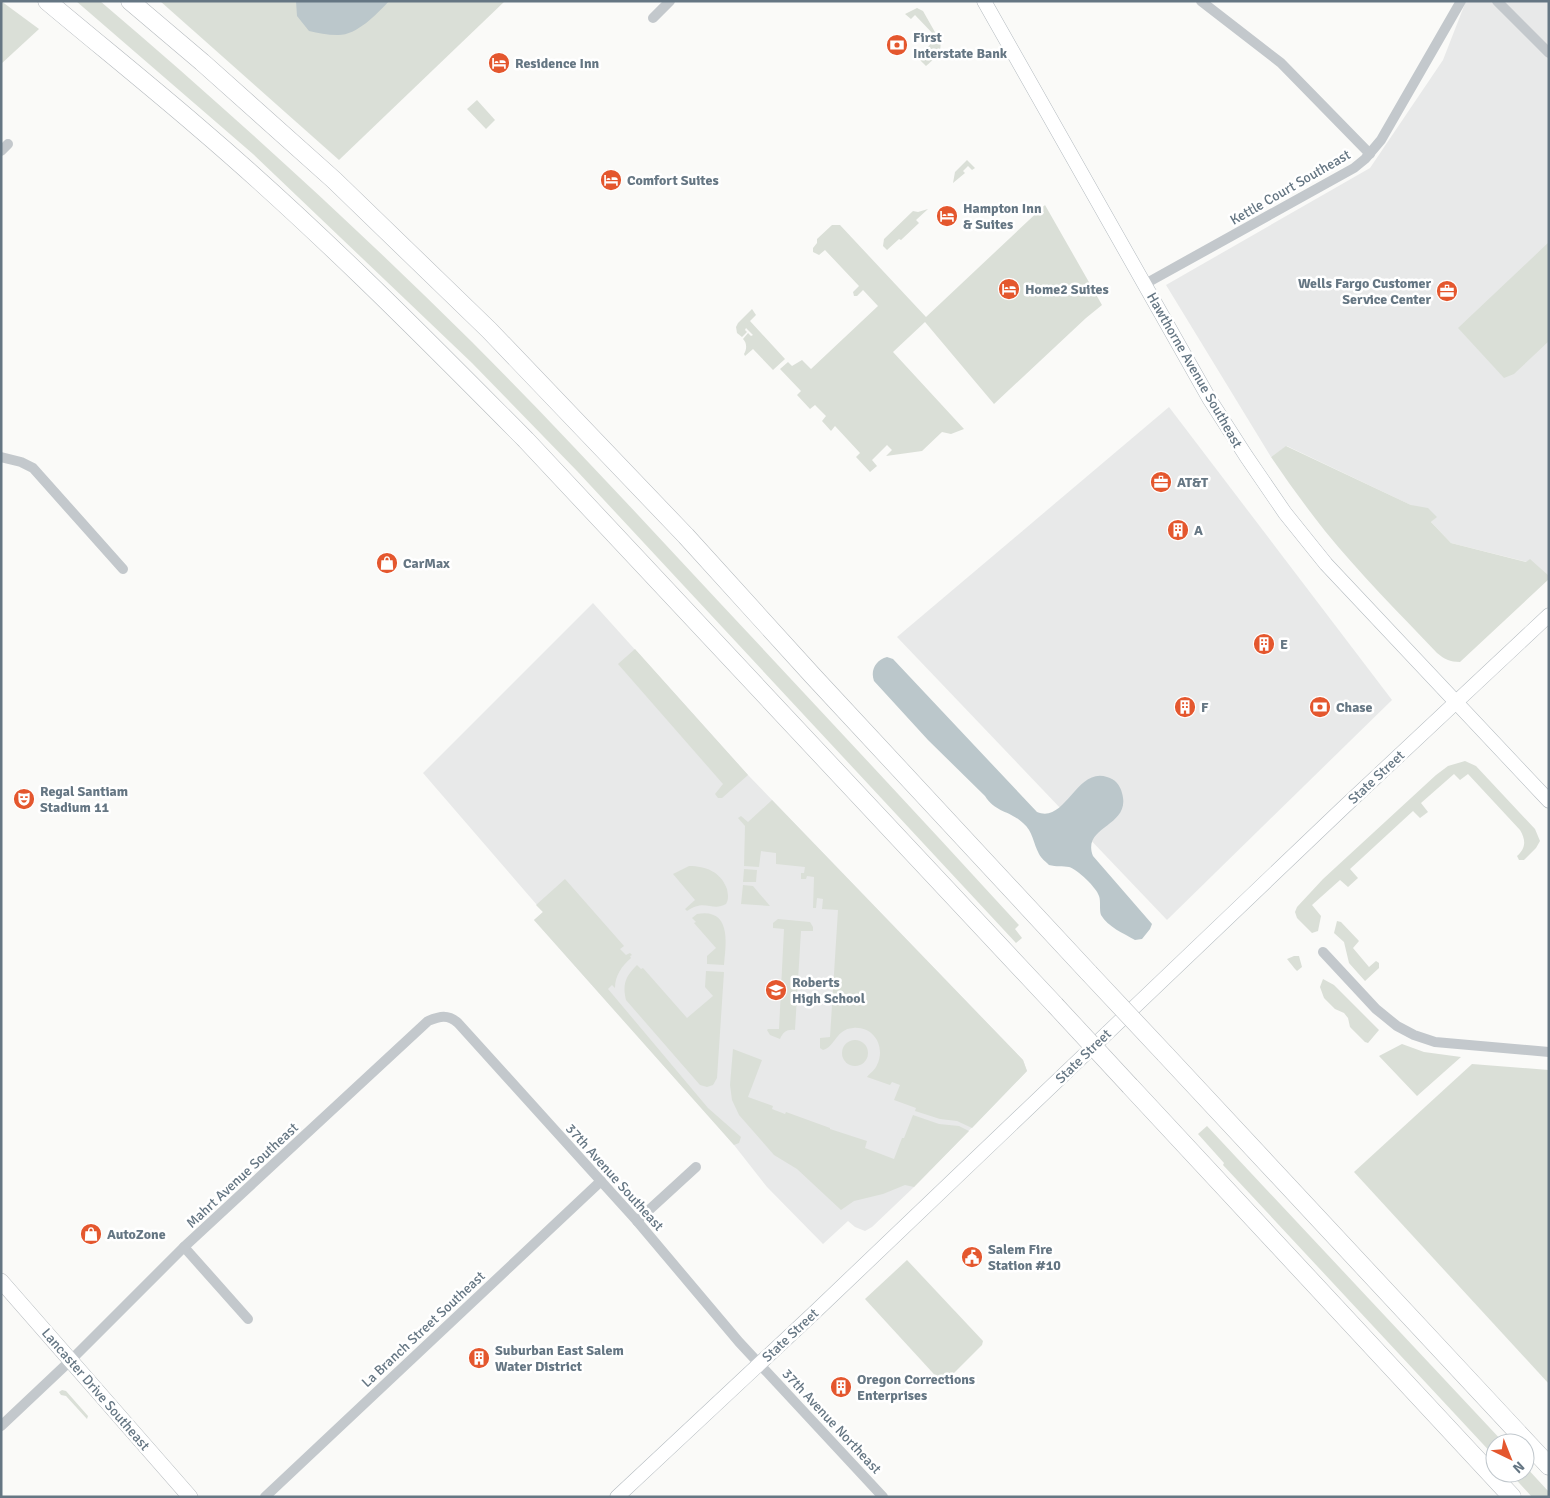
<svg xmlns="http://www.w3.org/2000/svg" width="1550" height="1498" viewBox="0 0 1550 1498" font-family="Signika,sans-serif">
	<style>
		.built { fill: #e8e9e9 }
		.green { fill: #dadfd7 }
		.water { fill: #bbc7cb }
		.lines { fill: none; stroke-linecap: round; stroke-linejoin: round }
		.secondary-casing { stroke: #b3babf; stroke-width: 15 }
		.primary-casing { stroke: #b5babe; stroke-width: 16 }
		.highway-casing { stroke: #b4b9bd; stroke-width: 19 }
		.street { stroke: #c3c8cc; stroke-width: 10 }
		.secondary { stroke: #fff; stroke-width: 14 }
		.primary { stroke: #fff; stroke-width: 15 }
		.highway { stroke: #fff; stroke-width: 18 }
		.highway-bridge-casing { stroke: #b4b9bd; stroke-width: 19; stroke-linecap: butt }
		.highway-bridge { stroke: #fff; stroke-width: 18 }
		.labels { text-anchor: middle; stroke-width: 5; stroke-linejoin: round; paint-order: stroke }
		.poi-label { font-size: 14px; font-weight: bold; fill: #657683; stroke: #fff; text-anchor: start }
		.street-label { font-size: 14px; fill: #657683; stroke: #fff }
	</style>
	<rect width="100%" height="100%" fill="#fafaf8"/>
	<g class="built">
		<path d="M1466,1H1549V577L1527,562L1451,543L1431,522L1436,517L1287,446L1271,457L1166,285L1370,168L1443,60Z"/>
		<path d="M1169,407L1392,700L1167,920L897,637Z"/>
		<path d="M593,603L748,775L1023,1060L1027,1071L914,1187L872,1227L865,1231L855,1227L848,1221L823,1244L767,1187L734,1145L534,920L543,912L423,773Z"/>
	</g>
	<g class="green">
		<path d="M1,1L39,29L1,64Z"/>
		<path d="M76,1H100C228,110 352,223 472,342C557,427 638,515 720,603C820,710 920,817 1019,925L1015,929L1022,938L1016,943L577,471L472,363L253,154Z"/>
		<path d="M160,1H505L339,160Z"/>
		<path d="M917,8L923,11L940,41C943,53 934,59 926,66L917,57L937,38L915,15L911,19L905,14Z"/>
		<path d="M477,100L495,120L486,129L467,109Z"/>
		<path d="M967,160L975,168L972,170L968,166L963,171L965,173L953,183L955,172Z"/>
		<path d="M1045,205L1102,305L1086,318L994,404L925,322L893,352L964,429L951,434L942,432L922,451L886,456L892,450L887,445L872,460L877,466L870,472L856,457L860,453L835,426L831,431L822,421L826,416L815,405L810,409L797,395L801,391L780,369L788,362L792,366L802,360L811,369L878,306L863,290L857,296H854L853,292L859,286L825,250L819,255L813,252V248L817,243V239L832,225H840L926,317Z"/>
		<path d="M928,209L916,220L919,223L901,240L899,239L887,250L883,246L884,239L913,211L918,212Z"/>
		<path d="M1549,242V341L1514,374L1504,378L1458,328Z"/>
		<path d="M752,309L756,315L750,321L785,359L773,370L753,349L745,356L744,354C747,349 747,343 743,339L748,333L751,336L753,335L746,328L745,330L747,332L742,337L737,333L736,327L738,323Z"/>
		<path d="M1286,446L1411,505L1428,508L1437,517L1431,522L1451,543L1526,562L1530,559L1549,576V579L1460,662C1450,662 1444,659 1437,653C1399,613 1360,574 1325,531C1306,507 1288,482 1271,457Z"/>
		<path d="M635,649L748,775L722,798H718L715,794L723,784L618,664Z"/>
		<path d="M1465,761L1476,766L1535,829L1540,841L1536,848L1524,860H1519L1517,856C1526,848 1526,840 1520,830L1468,774L1460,780L1454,774L1421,803L1428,812L1420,818L1413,811L1350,869L1358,878L1348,887L1340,880L1312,905L1321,916L1318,931L1312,933L1297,918L1295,912L1297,907L1323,879L1436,775L1448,766Z"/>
		<path d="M772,800L1023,1060L1027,1071L972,1128L957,1121L940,1119L915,1111L916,1108L894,1100L900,1085L892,1082L890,1085L867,1077C870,1073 875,1070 877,1065C886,1047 874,1026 853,1028C836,1029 835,1047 823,1050L820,1048V1038L830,1037L838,910L822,909L823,899L817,898L816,908H813L814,877L807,876L806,879H801V873H804L805,867L776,864V853L761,851L759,867L744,866L745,826L738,818L741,816L748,822Z"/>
		<path d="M689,866C706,866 721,872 727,889C728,895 729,899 726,904C712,912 705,898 687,911L685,909L695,900L673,874Z"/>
		<path d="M744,869L757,870L756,882H743Z"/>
		<path d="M565,879L624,946L620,949L626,955L630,953L632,955L630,956L631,958C622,966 615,975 615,988L612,985L608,989L708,1108L741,1137L739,1143L734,1145L534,920L543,912L536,905Z"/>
		<path d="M743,885L753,886L770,906L741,904Z"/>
		<path d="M697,914C732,908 726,944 724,965L707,964V956L716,948L694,923L696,922L692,918Z"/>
		<path d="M778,919L810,922L813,927V931H801L795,1030C787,1029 783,1032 780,1039L770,1035L767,1030L768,1029H779L784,929L773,928V923Z"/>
		<path d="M1337,921L1341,922L1359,941L1353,948L1369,967L1376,961L1379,963V968L1365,981L1349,963L1344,942L1334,933Z"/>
		<path d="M1294,956H1299L1302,967L1297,971L1295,969L1287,959Z"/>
		<path d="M637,965L641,969L643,968L687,1018L713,996L705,987L706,971L724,972L717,1078L713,1085L707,1087L700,1085L626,1000C622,984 626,976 637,965Z"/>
		<path d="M1323,979L1334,985L1379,1030L1368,1043L1365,1042L1350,1027L1348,1018L1344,1013L1335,1009L1324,998L1320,987Z"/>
		<circle cx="855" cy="1053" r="13"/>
		<path d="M1402,1044L1424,1052L1461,1057L1417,1096L1379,1056Z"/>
		<path d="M733,1049L762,1060L748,1097L773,1106L772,1109L785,1114L786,1112L830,1128V1129L867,1141L865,1148L894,1159L902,1138H904L913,1115L939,1124L959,1126L969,1131L914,1187L905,1185L883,1194L854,1201L841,1210L797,1169L774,1155L739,1115L732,1100L730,1085Z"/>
		<path d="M1472,1064L1549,1070V1384L1354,1172Z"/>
		<path d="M1207,1126L1504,1443H1495V1457L1223,1165L1224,1163L1198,1134Z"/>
		<path d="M907,1260L983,1341L982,1345L943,1384L865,1299Z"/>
		<path d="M62,1390L66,1391L88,1416L87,1419L66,1396L61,1395L59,1392Z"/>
		<path d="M1525,1466L1549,1492V1497H1532L1510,1473H1525Z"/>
	</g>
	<g class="water">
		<path d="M389,1C376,15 356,36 337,35C327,35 318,33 309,31L297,16L296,1Z"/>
		<path d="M887,657L893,659L1037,812C1066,824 1076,767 1107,777C1115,779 1120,785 1122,793C1132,827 1081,825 1093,856L1152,924L1150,929L1142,939L1135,940C1123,933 1108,927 1101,915C1099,910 1101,901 1099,896C1097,888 1077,869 1069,867C1063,866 1056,867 1049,865C1046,862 1041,858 1039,854C1033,843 1033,831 1023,823C1009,810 996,813 985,796L928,740L874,681C870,670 876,660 887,657Z"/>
	</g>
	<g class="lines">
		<g class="secondary-casing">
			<g id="secondary">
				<path d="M984,1L1210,400L1246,456L1285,513L1326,564L1549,801"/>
				<path d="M617,1497L816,1311L1343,808L1549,615"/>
			</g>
		</g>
		<g class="primary-casing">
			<path id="primary" d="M1,1281L190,1497"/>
		</g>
		<g class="highway-casing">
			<g id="highway">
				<path d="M47,1C97,43 148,84 198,127C313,225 420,333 526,440L1055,1005"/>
				<path d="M130,1L202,62L334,180L489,330L686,536L813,676L1089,973"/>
				<path d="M1165,1054L1549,1466"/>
				<path d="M1130,1086L1512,1497"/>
			</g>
		</g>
		<g class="street">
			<path d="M1201,1L1281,63L1370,154"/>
			<path d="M1497,1L1549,53"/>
			<path d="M653,18L670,1"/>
			<path d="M1,151L8,144"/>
			<path d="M1145,284L1354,168L1365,159L1381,140L1461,1"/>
			<path d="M1,457L21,462L33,468L123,569"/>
			<path d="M1323,952L1376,1009L1397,1026L1414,1035L1435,1042L1549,1052"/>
			<path d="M637,1221L696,1167"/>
			<path d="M184,1247L248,1319"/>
			<path d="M1,1426L71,1360L184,1247L428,1021C440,1016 448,1014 458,1023L637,1221L739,1342L883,1497"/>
			<path d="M265,1497L601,1181"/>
		</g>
		<use href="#secondary" class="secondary"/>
		<use href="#primary" class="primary"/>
		<use href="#highway" class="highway"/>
		<g class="highway-bridge-casing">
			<g id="highway-bridge">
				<path d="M1089,973L1165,1054"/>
				<path d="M1055,1005L1130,1086"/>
			</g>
		</g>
		<use href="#highway-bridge" class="highway-bridge"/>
	</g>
	<defs>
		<g id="bank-disc" transform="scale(1.125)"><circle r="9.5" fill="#e4572e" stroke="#fff"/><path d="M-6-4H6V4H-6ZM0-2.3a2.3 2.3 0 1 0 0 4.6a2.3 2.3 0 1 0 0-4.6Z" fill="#fff"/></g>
		<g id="hotel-disc" transform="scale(1.125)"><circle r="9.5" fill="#e4572e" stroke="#fff"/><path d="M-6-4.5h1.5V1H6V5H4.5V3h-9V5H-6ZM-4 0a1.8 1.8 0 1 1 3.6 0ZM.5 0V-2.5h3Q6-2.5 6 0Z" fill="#fff"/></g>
		<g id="office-disc" transform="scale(1.125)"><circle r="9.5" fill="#e4572e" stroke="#fff"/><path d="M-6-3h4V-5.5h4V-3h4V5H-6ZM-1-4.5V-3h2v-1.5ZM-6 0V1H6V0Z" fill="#fff"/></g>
		<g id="building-disc" transform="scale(1.125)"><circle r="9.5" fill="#e4572e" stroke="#fff"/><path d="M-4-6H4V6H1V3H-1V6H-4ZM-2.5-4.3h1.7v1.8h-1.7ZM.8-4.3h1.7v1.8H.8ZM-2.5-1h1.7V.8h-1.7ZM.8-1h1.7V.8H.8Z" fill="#fff"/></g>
		<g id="shop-disc" transform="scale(1.125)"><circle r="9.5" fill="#e4572e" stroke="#fff"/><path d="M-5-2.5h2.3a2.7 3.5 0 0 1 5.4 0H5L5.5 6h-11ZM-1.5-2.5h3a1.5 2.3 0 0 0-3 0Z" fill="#fff"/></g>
		<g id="theatre-disc" transform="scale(1.125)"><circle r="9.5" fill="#e4572e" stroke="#fff"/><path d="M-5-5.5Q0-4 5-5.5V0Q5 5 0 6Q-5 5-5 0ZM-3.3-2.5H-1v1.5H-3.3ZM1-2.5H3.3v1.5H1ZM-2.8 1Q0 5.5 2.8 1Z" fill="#fff"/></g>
		<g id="school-disc" transform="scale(1.125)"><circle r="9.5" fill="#e4572e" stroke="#fff"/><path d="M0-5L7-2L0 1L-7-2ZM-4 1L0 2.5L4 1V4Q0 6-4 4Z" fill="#fff"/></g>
		<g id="civic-disc" transform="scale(1.125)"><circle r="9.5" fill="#e4572e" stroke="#fff"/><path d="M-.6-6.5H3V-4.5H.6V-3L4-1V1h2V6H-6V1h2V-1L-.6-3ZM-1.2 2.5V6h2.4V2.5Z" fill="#fff"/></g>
	</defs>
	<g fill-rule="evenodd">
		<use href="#bank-disc" x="897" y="45"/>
		<use href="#hotel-disc" x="499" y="63"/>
		<use href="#hotel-disc" x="611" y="180"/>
		<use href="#hotel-disc" x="947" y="216"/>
		<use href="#hotel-disc" x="1009" y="289"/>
		<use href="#office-disc" x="1447" y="291"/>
		<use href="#office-disc" x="1161" y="482"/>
		<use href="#building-disc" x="1178" y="530"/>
		<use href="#shop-disc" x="387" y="563"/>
		<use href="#building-disc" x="1264" y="644"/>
		<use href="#building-disc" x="1185" y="707"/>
		<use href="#bank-disc" x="1320" y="707"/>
		<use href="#theatre-disc" x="24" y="799"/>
		<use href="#school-disc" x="776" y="990"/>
		<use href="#shop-disc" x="91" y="1234"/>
		<use href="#civic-disc" x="972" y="1257"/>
		<use href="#building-disc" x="479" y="1358"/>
		<use href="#building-disc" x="841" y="1387"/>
	</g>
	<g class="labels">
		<g class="poi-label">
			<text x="913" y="42">First<tspan x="913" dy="16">Interstate Bank</tspan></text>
			<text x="515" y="68">Residence Inn</text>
			<text x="627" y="185">Comfort Suites</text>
			<text x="963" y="213">Hampton Inn<tspan x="963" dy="16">&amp; Suites</tspan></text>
			<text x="1431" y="288" text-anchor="end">Wells Fargo Customer<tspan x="1431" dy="16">Service Center</tspan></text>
			<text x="1025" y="294">Home2 Suites</text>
			<text x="1177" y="487">AT&amp;T</text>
			<text x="1194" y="535">A</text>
			<text x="403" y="568">CarMax</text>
			<text x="1280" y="649">E</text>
			<text x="1201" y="712">F</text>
			<text x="1336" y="712">Chase</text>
			<text x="40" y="796">Regal Santiam<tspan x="40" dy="16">Stadium 11</tspan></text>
			<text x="792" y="987">Roberts<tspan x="792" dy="16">High School</tspan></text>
			<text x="107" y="1239">AutoZone</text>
			<text x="988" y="1254">Salem Fire<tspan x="988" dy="16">Station #10</tspan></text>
			<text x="495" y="1355">Suburban East Salem<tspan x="495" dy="16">Water District</tspan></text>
			<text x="857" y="1384">Oregon Corrections<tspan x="857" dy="16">Enterprises</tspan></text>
		</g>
		<g class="street-label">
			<text transform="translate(1290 187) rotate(-30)" y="5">Kettle Court Southeast</text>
			<text transform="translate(1195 370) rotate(60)" y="5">Hawthorne Avenue Southeast</text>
			<text transform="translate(1376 777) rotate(-43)" y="5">State Street</text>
			<text transform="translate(1083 1056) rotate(-44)" y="5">State Street</text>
			<text transform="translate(242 1175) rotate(-43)" y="5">Mahrt Avenue Southeast</text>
			<text transform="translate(615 1177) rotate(48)" y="5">37th Avenue Southeast</text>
			<text transform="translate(423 1329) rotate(-43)" y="5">La Branch Street Southeast</text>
			<text transform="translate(790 1335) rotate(-43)" y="5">State Street</text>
			<text transform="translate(96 1389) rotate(49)" y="5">Lancaster Drive Southeast</text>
			<text transform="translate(832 1421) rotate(47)" y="5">37th Avenue Northeast</text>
		</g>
	</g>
	<rect width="1550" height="1498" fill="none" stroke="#657683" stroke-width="5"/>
	<g transform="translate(1510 1458) rotate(137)"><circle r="24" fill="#ffffff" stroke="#c1c8cd"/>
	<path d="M0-4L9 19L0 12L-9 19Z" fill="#e4572e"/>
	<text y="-8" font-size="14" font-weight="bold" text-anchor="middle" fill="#657683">N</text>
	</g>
</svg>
